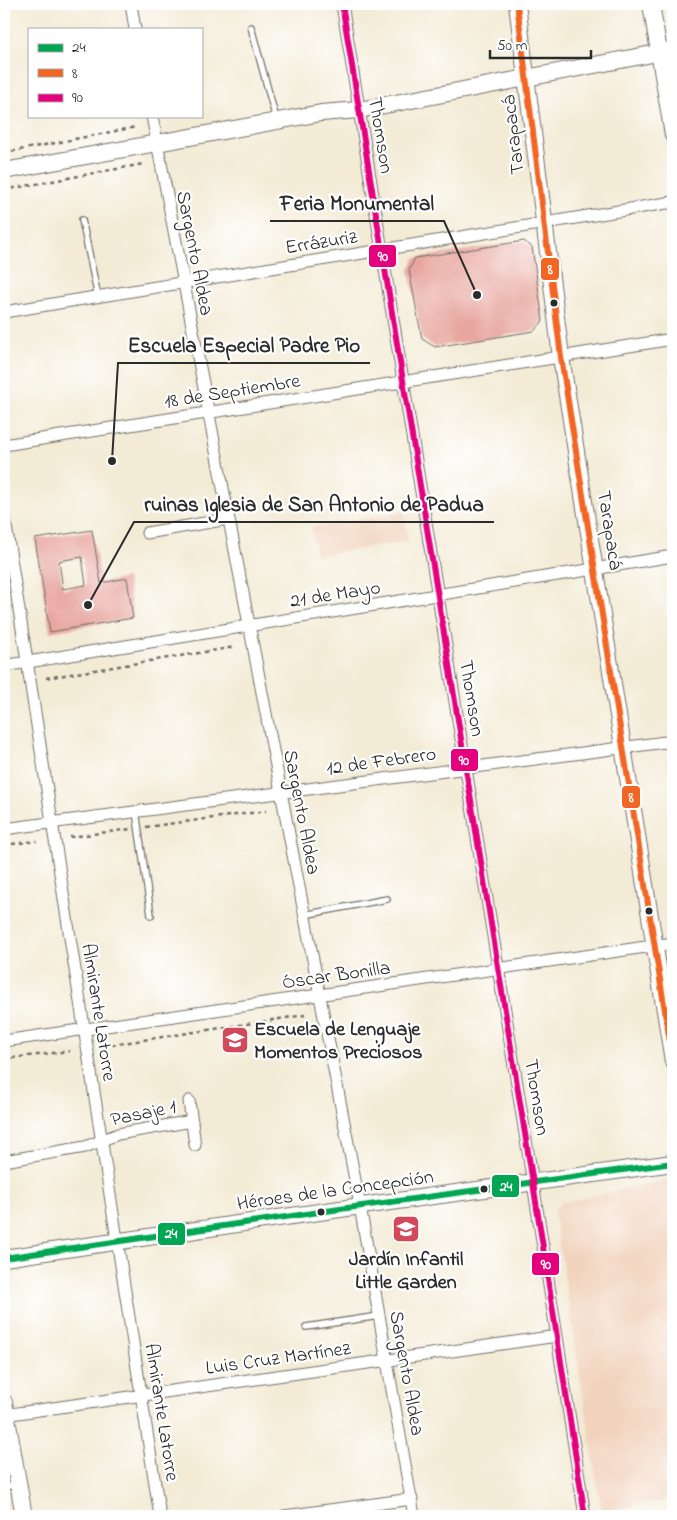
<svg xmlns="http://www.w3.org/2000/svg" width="677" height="1520" viewBox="0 0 677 1520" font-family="'Indie Flower',sans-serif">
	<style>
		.built { fill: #f2d4be }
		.building { fill: #e8a69f; fill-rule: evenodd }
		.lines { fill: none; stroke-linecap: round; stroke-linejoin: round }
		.lane-casing { stroke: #716e66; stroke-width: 8 }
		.street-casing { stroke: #716e66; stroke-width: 13 }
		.secondary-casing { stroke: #716e66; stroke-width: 18 }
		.path { stroke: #716e66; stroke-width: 2.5; stroke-dasharray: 4 4; stroke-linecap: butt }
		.lane { stroke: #fff; stroke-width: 5.5 }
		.street { stroke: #fff; stroke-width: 11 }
		.secondary { stroke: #fff; stroke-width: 16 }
		.bus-1-casing { stroke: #fff; stroke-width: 10 }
		.bus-2-casing { stroke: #fff; stroke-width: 10 }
		.bus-3-casing { stroke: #fff; stroke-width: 10 }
		.bus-1 { stroke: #00a651; stroke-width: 6 }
		.bus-2 { stroke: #f26522; stroke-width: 6 }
		.bus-3 { stroke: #e5007d; stroke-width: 6 }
		.bus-dot { fill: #2b2b2b; stroke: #fff; stroke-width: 2 }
		.labels { text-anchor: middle; stroke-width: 4.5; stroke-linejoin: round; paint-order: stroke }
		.street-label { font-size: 20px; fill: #2b2b2b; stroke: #fff }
		.poi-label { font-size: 20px; font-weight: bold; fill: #2b2b2b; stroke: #fff; text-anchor: start }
		.leader { fill: none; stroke: #2b2b2b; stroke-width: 2 }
		.callout-dot { fill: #2b2b2b; stroke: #fff; stroke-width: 2 }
		.callout-label { font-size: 21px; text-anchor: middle; font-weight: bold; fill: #2b2b2b; stroke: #fff; stroke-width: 4.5; stroke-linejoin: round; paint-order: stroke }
		.line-badge { stroke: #fff; stroke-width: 2 }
		.badge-label { font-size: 14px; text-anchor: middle; font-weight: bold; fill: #fff }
	</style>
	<rect width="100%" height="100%" fill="#fff"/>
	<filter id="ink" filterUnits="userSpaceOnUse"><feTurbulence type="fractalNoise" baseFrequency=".02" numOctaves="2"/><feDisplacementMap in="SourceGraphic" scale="10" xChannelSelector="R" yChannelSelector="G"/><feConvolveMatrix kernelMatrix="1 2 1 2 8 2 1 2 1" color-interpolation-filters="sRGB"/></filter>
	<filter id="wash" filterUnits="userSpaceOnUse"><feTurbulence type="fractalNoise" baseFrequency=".0096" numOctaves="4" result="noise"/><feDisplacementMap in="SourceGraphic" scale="20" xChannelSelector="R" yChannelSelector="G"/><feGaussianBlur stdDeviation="1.12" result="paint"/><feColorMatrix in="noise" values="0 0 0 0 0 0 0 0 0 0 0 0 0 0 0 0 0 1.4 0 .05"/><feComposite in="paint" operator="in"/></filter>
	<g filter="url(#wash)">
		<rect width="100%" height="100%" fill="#f3ebd5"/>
		<g class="built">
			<path d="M404,512L408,541L316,556L311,527Z"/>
			<path d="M673,1179V1499L603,1511L601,1508L555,1219V1209L561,1203Z"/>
		</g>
		<g id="blocks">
			<g class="building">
				<path d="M524,241L532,247L543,321L534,331L435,347L422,339L409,270L415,258Z"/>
				<path d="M92,530L101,583L127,578L133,618L50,632L35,539ZM82,557L86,585L63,589L59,561Z"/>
			</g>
		</g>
	</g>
	<g filter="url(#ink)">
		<use href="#blocks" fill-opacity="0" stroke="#716e66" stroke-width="1"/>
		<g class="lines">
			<g class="lane-casing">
				<g id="lane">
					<path d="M251,27L276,119"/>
					<path d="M82,220L98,297"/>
					<path d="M136,811L151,915"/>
					<path d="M304,915L387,899"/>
					<path d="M306,1327L379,1316"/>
					<path d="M4,1487L16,1485"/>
					<path d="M670,1516H673"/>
				</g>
			</g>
			<g class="street-casing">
				<g id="street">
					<path d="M131,4L135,29"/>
					<path d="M342,4L533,1183L585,1516"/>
					<path d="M152,116L360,1206L414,1516"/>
					<path d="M4,312L673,202"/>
					<path d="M4,445L673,339"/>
					<path d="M4,513L160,1516"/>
					<path d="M147,533L228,519"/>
					<path d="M4,666L673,556"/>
					<path d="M4,829L673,741"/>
					<path d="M4,1041L673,943"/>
					<path d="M189,1101L195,1145"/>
					<path d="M4,1161L85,1147L118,1134L192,1121"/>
					<path d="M4,1415L557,1336"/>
					<path d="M284,1516L412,1499"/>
				</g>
			</g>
			<g class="secondary-casing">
				<g id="secondary">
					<path d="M517,4L561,357L673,1061"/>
					<path d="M651,4L673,135"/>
					<path d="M4,171L321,113L359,110L673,50"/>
					<path d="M4,1258L340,1209L673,1163"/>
					<path d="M4,1402L24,1516"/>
				</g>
			</g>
			<g class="path">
				<path d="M4,153L136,127"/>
				<path d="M4,190L143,164"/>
				<path d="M46,678L235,647"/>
				<path d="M4,684L12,683"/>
				<path d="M146,827L266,811"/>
				<path d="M70,837L131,829"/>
				<path d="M4,845L37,841"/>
				<path d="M104,1046L305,1015"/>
				<path d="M4,1059L70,1051"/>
			</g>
			<use href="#lane" class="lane"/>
			<use href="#street" class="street"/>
			<use href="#secondary" class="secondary"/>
			<g class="bus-1-casing">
				<path id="bus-1" d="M4,1258L340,1209L673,1163"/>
			</g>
			<g class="bus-2-casing">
				<path id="bus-2" d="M517,4L561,357L673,1061"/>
			</g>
			<g class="bus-3-casing">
				<path id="bus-3" d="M342,4L533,1183L585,1516"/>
			</g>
			<use href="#bus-1" class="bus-1"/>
			<use href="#bus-2" class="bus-2"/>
			<use href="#bus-3" class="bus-3"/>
		</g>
	</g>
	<defs>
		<g id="school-square" transform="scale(1.4375)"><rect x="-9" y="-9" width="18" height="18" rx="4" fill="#d1495b" stroke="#fff"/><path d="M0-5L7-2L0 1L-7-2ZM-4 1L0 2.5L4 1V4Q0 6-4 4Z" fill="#fff"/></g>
	</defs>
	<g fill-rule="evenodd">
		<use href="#school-square" x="235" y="1040"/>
		<use href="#school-square" x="406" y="1229"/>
	</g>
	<g class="bus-dot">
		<circle cx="554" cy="303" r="4.5"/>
		<circle cx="649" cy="911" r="4.5"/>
		<circle cx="484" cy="1189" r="4.5"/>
		<circle cx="321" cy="1212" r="4.5"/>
	</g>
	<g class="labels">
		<g class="street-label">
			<text transform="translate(382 135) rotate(81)" y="7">Thomson</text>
			<text transform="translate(512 135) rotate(-97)" y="7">Tarapacá</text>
			<text transform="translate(321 241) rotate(-9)" y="7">Errázuriz</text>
			<text transform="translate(196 253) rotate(79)" y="7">Sargento Aldea</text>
			<text transform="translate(232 390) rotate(-9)" y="7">18 de Septiembre</text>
			<text transform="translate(611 530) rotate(81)" y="7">Tarapacá</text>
			<text transform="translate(335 593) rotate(-9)" y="7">21 de Mayo</text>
			<text transform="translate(473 698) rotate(81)" y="7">Thomson</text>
			<text transform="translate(381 760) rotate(-8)" y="7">12 de Febrero</text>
			<text transform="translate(303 812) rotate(79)" y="7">Sargento Aldea</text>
			<text transform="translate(336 974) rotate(-8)" y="7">Óscar Bonilla</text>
			<text transform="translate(100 1012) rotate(81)" y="7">Almirante Latorre</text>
			<text transform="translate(538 1097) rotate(81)" y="7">Thomson</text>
			<text transform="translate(143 1112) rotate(-12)" y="7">Pasaje 1</text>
			<text transform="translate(335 1189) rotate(-8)" y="7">Héroes de la Concepción</text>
			<text transform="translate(278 1357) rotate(-8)" y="7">Luis Cruz Martínez</text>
			<text transform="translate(408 1373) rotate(80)" y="7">Sargento Aldea</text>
			<text transform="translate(163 1412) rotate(81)" y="7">Almirante Latorre</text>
		</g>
		<g class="poi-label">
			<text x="254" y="1035">Escuela de Lenguaje<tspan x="254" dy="23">Momentos Preciosos</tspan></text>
			<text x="406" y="1265" text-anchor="middle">Jardín Infantil<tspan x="406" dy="23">Little Garden</tspan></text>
		</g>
	</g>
	<path class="leader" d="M477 295L444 221H270M112 461L118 363H370M88 605L134 522H494"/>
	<g class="callout-dot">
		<circle cx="477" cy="295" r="5"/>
		<circle cx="112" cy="461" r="5"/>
		<circle cx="88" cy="605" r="5"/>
	</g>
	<g class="callout-label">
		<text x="357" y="210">Feria Monumental</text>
		<text x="244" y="352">Escuela Especial Padre Pio</text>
		<text x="314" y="511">ruinas Iglesia de San Antonio de Padua</text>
	</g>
	<g class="line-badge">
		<rect x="368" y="244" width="29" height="24" rx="5" fill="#e5007d"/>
		<rect x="540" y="257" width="20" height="24" rx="5" fill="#f26522"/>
		<rect x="450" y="748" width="29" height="24" rx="5" fill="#e5007d"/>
		<rect x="621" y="785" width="20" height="24" rx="5" fill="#f26522"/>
		<rect x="491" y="1174" width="29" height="24" rx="5" fill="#00a651"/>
		<rect x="157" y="1222" width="29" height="24" rx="5" fill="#00a651"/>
		<rect x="531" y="1252" width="29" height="24" rx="5" fill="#e5007d"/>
	</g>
	<g class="badge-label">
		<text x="383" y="261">90</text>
		<text x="550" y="274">8</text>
		<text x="464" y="765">90</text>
		<text x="631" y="802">8</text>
		<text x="506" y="1191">24</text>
		<text x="171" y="1238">24</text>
		<text x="546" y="1269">90</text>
	</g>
	<rect width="677" height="1520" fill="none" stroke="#fff" stroke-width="20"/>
	<rect x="28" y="28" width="175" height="90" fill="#ffffff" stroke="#aaaaaa"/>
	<rect x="38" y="44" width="25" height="8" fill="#00a651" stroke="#aaaaaa"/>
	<text x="72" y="52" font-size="15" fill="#2b2b2b">24</text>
	<rect x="38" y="69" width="25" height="8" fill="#f26522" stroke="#aaaaaa"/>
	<text x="72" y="78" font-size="15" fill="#2b2b2b">8</text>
	<rect x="38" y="94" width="25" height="8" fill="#e5007d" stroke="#aaaaaa"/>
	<text x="72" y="102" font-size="15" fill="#2b2b2b">90</text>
	<path d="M490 50v8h101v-8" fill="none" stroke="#2b2b2b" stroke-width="2.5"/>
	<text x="497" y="50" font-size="15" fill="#2b2b2b" stroke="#ffffff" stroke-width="4" paint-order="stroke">50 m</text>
</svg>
